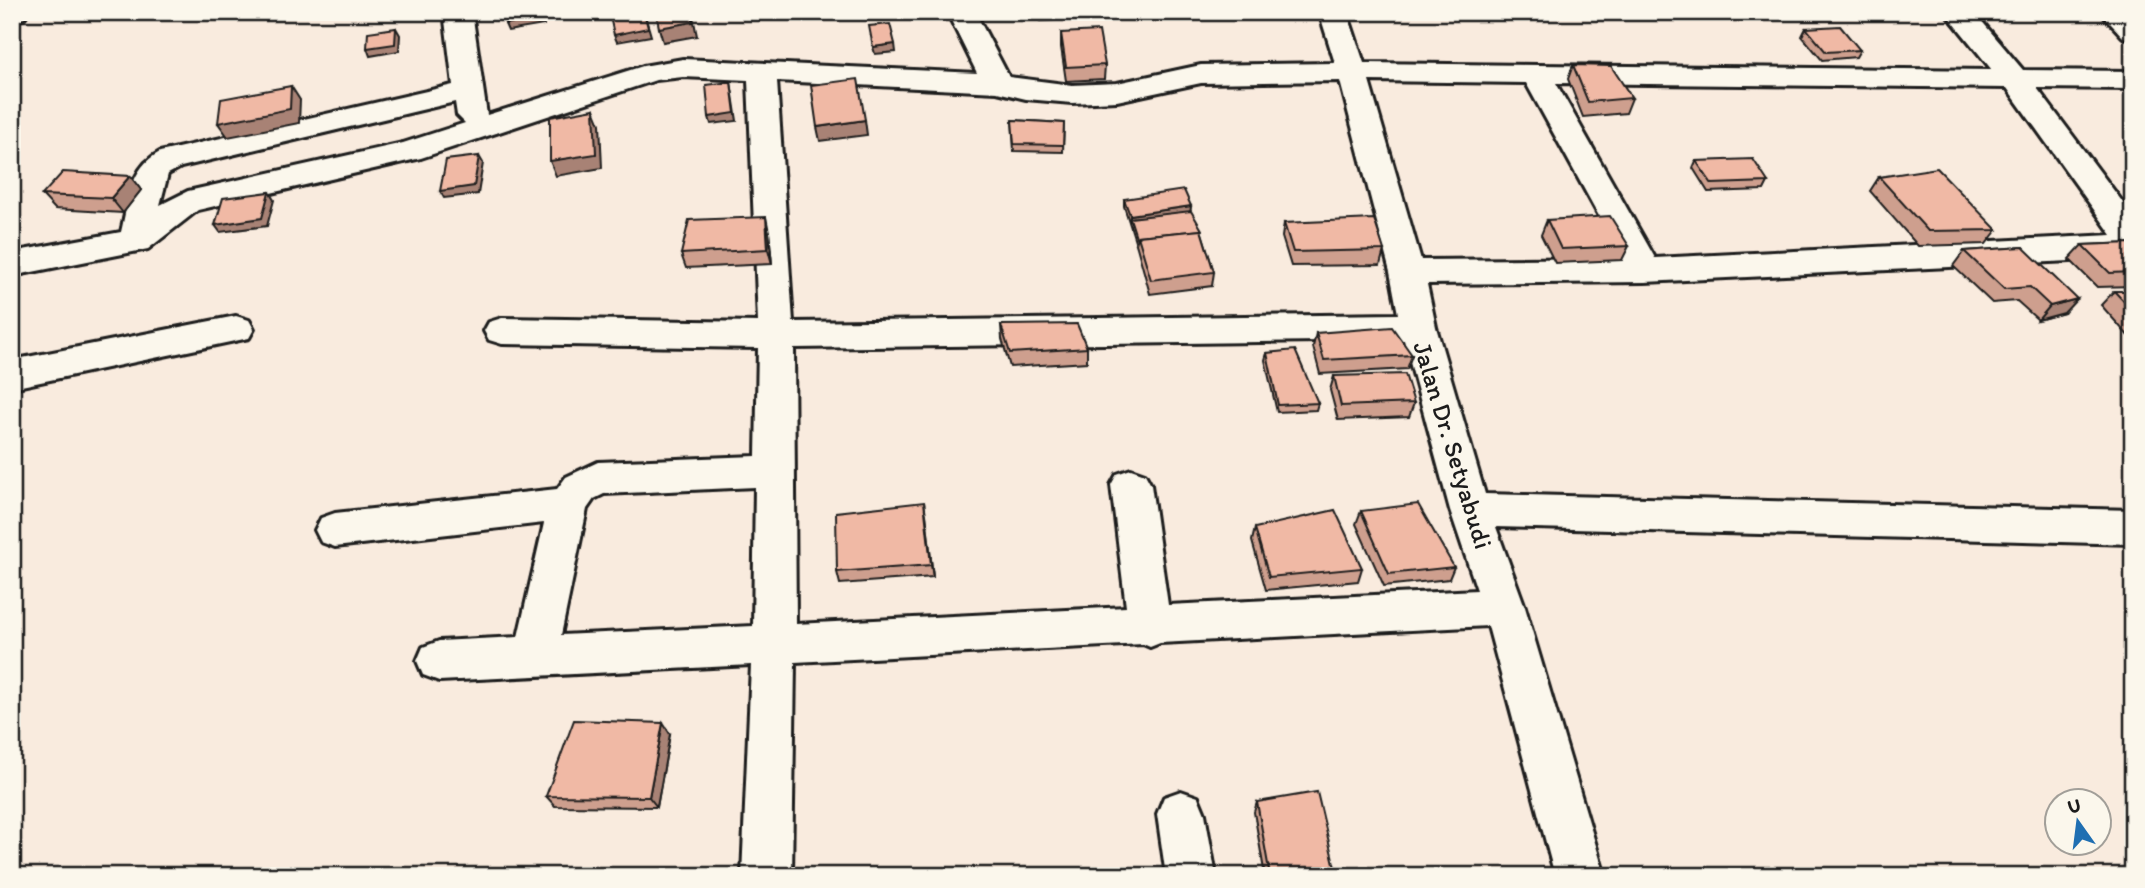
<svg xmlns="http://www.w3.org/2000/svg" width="2145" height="888" viewBox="0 0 2145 888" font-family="Itim,sans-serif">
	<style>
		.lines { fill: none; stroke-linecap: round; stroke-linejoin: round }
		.minor-casing { stroke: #1c1c1c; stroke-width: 6 }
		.minor { fill: #fbf7ec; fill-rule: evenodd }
		.wall { fill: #ce9f8e; stroke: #1c1c1c; stroke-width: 2 }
		.shaded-wall { fill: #a88274; stroke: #1c1c1c; stroke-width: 2 }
		.building { fill: #f0b9a5; stroke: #1c1c1c; stroke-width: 2 }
		.labels { text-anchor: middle; stroke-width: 5; stroke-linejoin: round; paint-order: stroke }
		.street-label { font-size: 26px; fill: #1c1c1c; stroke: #fbf7ec }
	</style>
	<rect width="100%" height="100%" fill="#f9ebde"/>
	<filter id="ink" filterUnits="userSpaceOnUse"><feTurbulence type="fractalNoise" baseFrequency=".0143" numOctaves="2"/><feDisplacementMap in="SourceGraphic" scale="14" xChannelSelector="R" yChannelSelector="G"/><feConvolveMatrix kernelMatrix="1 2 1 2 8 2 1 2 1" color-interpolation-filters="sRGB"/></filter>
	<g filter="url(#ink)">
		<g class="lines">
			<g class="minor-casing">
				<g id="minor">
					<path d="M12,12H28L24,18L12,21Z"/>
					<path d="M444,12H472L487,115L643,66L683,59L977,73L947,12H975L1009,77L1072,85L1117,83L1201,65L1335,63L1319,12H1347L1364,63L1992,70L1945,12H1974L2023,70L2133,71V89L2037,88L2133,216V258L1645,282L1427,284L1436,327L1485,494L2133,510V544L1496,527L1525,607L1605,876H1555L1488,626L1160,643L1150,647L1143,644L795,662L792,876H742L751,665L439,681L423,675L417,661L423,647L439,641L518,637L544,523L335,547L321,542L315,530L321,518L335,513L557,489L566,477L598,462L756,456L758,348L502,344L489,340L484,331L489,322L502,318L758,322L748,80L683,77L656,80L421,158L198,210L148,249L12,276V252L121,232C129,201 129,168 160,152L453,85ZM777,81L997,92L1026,99L1072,103L1117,101L1201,83L1340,81L1390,272L1398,314L793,322ZM1369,81L1526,83L1622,258L1421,260ZM1556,83L2007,88L2112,235L1655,258ZM455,102L457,115L465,123L403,143L188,191L160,205L168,174L181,167ZM1404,340L1450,510L1477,590L1168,605L1151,485L1145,474L1131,469L1117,474L1111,485L1126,607L796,624L794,348ZM755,487L753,626L561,635L587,509L594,499L604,494Z"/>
					<path d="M2100,12H2130L2133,15V39L2123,37Z"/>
					<path d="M236,316L249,320L254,329L249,338L12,388V360Z"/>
					<path d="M1181,791L1198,797L1205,814L1216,876H1166L1157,814L1164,797Z"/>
				</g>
			</g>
			<use href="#minor" class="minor"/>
		</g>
		<g class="wall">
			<path d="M1039,12H1091L1090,18L1040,21Z"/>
			<path d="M1806,28L1860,50L1856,57L1822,60L1802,36Z"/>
			<path d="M1061,33L1105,65L1104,79L1066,81L1061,47Z"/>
			<path d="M1573,65L1632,98L1626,113L1583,117L1568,79Z"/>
			<path d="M1012,120L1064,123L1063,152L1014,151Z"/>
			<path d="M1696,161L1768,182L1764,190L1708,192L1693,168Z"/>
			<path d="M130,176L141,190L123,213L55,209L42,195Z"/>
			<path d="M1879,177L1997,230L1986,244L1918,246L1870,191Z"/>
			<path d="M1124,199L1191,206L1190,211L1202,233L1214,272L1212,286L1150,294L1137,247L1124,206Z"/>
			<path d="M1547,220L1629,246L1622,260L1555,263L1541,235Z"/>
			<path d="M1284,223L1384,250L1380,265L1291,266L1282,237Z"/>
			<path d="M769,232L772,264L686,268L681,254Z"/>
			<path d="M2133,243V286L2097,287L2069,259L2082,245Z"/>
			<path d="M2023,247L2064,313L2038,320L2017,301L1992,303L1953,266L1964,251Z"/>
			<path d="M2114,291H2133V338H2130L2101,305Z"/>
			<path d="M1001,325L1087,348V362L1010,367L1002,339Z"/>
			<path d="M1316,333L1412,355L1407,369L1320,374L1313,347Z"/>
			<path d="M1267,353L1318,403L1316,410L1277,412L1265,360Z"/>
			<path d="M1334,376L1414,403L1409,417L1338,420L1330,390Z"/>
			<path d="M1361,511L1454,567L1449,579L1384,586L1356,524Z"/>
			<path d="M926,515L933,577L840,584L837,572Z"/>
			<path d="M1255,528L1362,568L1358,581L1266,590L1252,541Z"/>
			<path d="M670,734L657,807L555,806L546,796Z"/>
			<path d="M1257,802L1337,876H1265L1254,812Z"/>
		</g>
		<g class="shaded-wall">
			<path d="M541,12H543L544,25L508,31L505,24Z"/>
			<path d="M644,12L651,36L617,42L614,35Z"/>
			<path d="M692,12L697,36L663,42L659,28Z"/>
			<path d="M396,28L400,35L399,51L370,56L367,48Z"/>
			<path d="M895,44L896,52L875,54L873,47Z"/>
			<path d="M731,82L737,121L711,124L709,117Z"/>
			<path d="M291,86L300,100L299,123L228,137L218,123Z"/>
			<path d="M594,109L600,124L602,168L556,176L550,161Z"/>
			<path d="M865,120L867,135L820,141L817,127Z"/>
			<path d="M479,156L483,163L478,194L444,198L440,191Z"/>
			<path d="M130,176L141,190L123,213L111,198Z"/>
			<path d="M269,192L274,200L267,226L220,232L215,225Z"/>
			<path d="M1191,206L1190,214L1130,218V222V215Z"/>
			<path d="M766,217L769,232L772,264L768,249Z"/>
			<path d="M2077,299L2064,313L2038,320L2050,306Z"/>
			<path d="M924,502L926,515L933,577L931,565Z"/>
			<path d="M663,723L670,734L657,807L649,797Z"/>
		</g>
		<g class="building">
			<path d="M505,12H541V18L505,24Z"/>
			<path d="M631,12H644L648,28L614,35L610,16Z"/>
			<path d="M656,12H691L693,22L659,28Z"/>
			<path d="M890,24L895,44L873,47L869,26Z"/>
			<path d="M1840,26L1860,50L1826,52L1806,28Z"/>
			<path d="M396,28L395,44L367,48L368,32Z"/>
			<path d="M1099,31L1105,65L1066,67L1061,33Z"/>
			<path d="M1573,65L1611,66L1632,98L1588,102Z"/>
			<path d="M858,79L865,120L817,127L811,85Z"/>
			<path d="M731,82L735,113L709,117L706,85Z"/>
			<path d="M291,86L290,109L218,123L221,99Z"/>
			<path d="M594,109L596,154L550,161V117Z"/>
			<path d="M1012,120L1064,123L1063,145L1014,144Z"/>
			<path d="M479,156L474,186L440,191L446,160Z"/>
			<path d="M1753,159L1768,182L1712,184L1696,161Z"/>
			<path d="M1937,168L1997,230L1928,231L1879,177Z"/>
			<path d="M63,172L130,176L111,198L42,195Z"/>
			<path d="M1184,190L1191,206L1130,215L1124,199Z"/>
			<path d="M269,192L262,218L215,225L223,198Z"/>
			<path d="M1191,211L1202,230L1138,236L1137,240L1130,218Z"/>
			<path d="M1610,216L1629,246L1561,249L1547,220Z"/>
			<path d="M766,217L768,249L681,254L689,220Z"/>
			<path d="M1374,219L1384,250L1293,252L1284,223Z"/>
			<path d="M1201,230L1214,272L1151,280L1138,236Z"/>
			<path d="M2133,243V272L2110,273L2082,245Z"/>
			<path d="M2023,247L2077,299L2050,306L2030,287L2004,289L1964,251Z"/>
			<path d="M2114,291H2133V311Z"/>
			<path d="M1077,324L1087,348L1010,353L1001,325Z"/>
			<path d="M1392,327L1412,355L1324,360L1316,333Z"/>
			<path d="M1295,350L1318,403L1278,405L1267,353Z"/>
			<path d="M1405,374L1414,403L1341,406L1334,376Z"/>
			<path d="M924,502L931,565L837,572L836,512Z"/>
			<path d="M1418,504L1454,567L1389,574L1361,511Z"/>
			<path d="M1335,510L1362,568L1269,577L1255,528Z"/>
			<path d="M574,720L663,723L649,797L546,796Z"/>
			<path d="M1317,792L1337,876H1270L1257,802Z"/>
		</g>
	</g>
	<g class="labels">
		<g class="street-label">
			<text transform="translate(1453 445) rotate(73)" y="9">Jalan Dr. Setyabudi</text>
		</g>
	</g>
	<rect width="2145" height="888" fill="none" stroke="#fbf7ec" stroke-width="42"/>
	<rect x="21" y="21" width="2103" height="846" fill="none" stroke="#1c1c1c" stroke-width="2.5" filter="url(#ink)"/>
	<g transform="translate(2078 822) rotate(346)"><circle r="33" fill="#fbf7ec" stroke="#a29f99" stroke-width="2"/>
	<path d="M0-5L12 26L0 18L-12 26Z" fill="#1f6fb2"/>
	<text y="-10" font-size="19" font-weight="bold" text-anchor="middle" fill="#1c1c1c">U</text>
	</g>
</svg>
